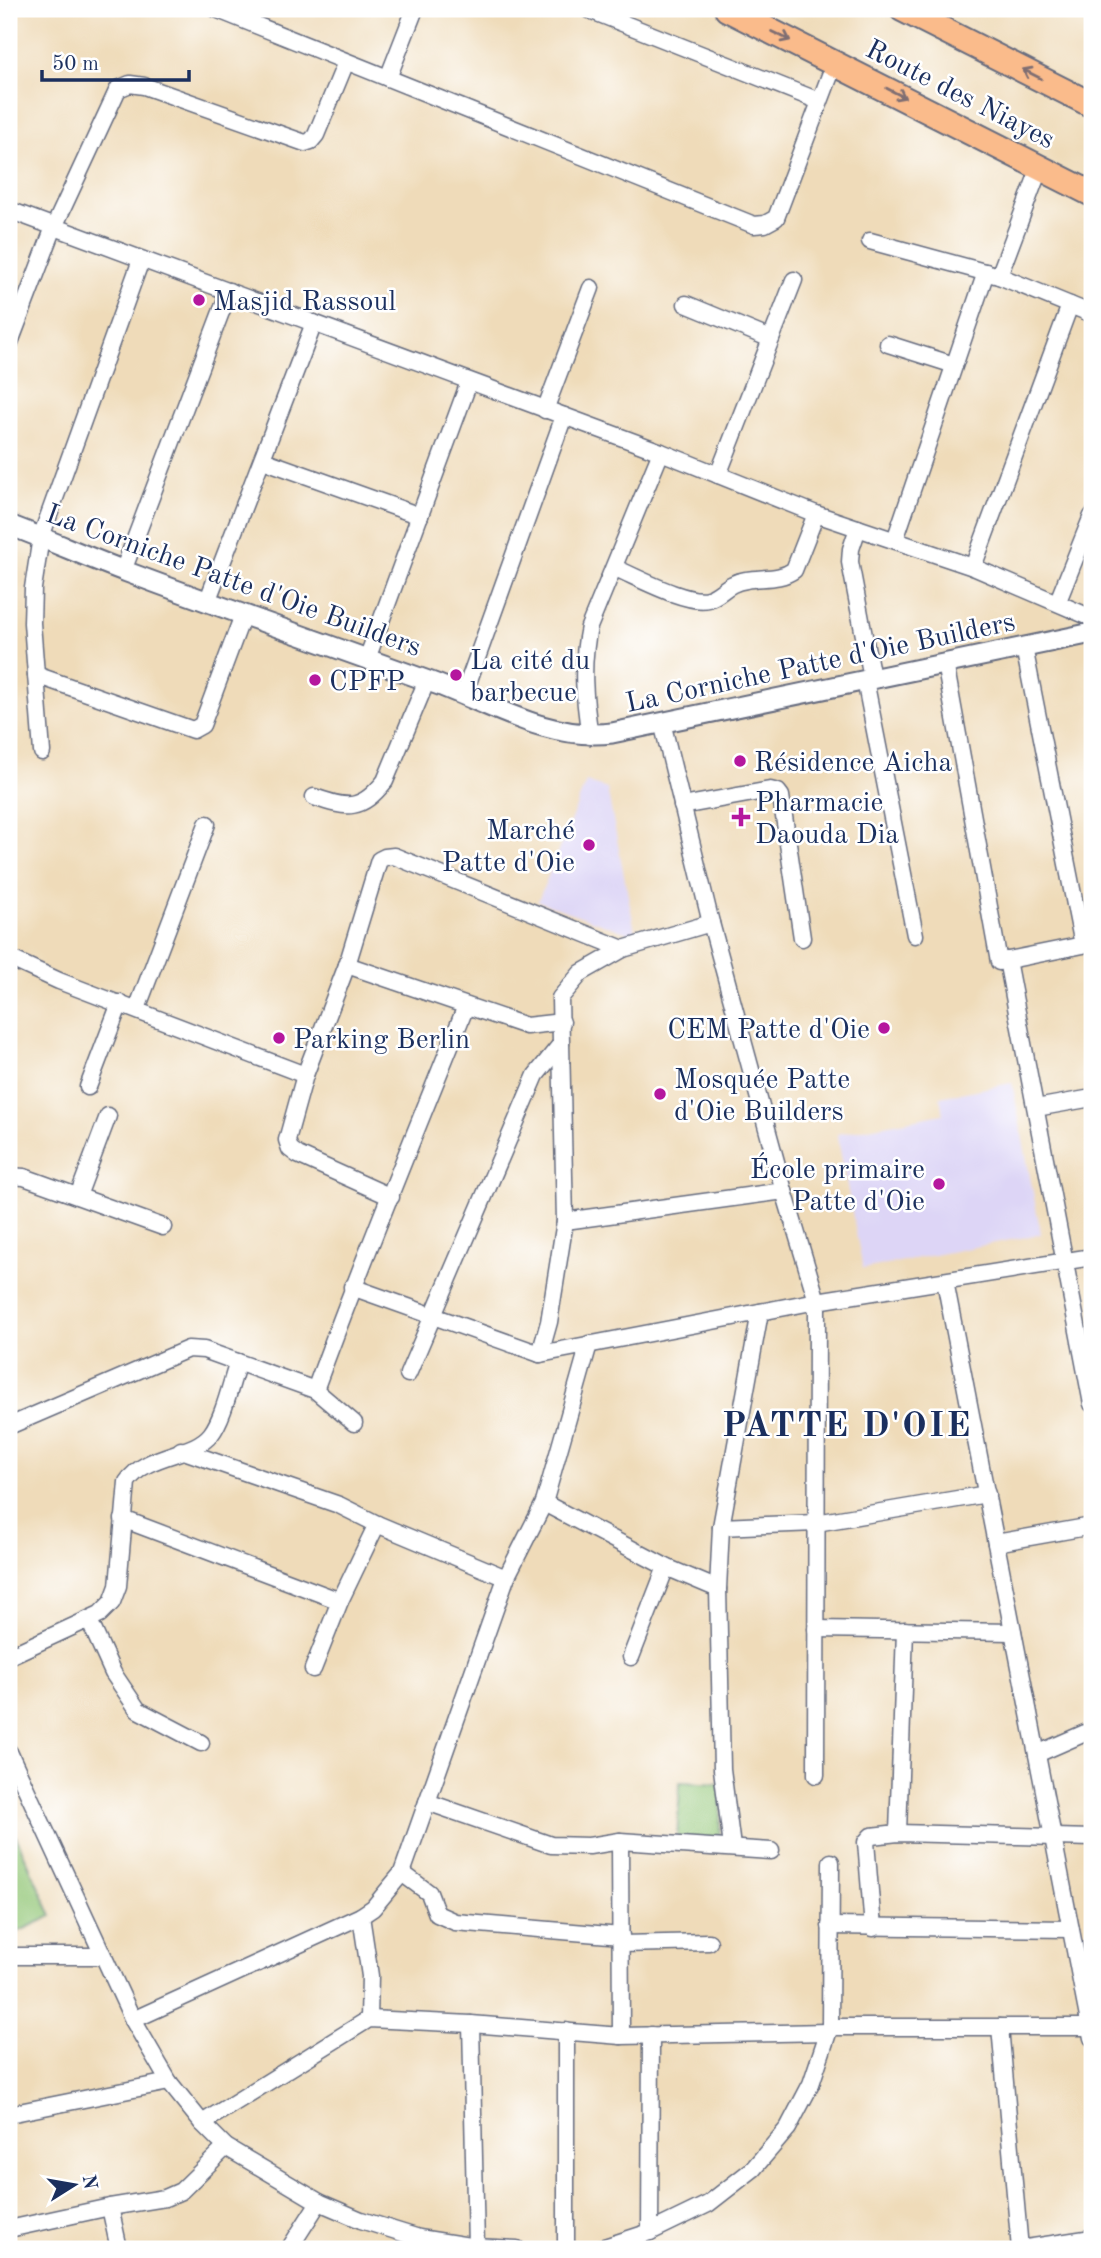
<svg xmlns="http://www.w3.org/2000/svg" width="1101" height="2258" viewBox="0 0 1101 2258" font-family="'Old Standard TT',serif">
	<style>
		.built { fill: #ddd5f6 }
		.green { fill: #92c676; stroke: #567a6a; stroke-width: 2 }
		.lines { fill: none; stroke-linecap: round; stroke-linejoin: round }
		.minor-casing { stroke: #656b7e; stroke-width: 19 }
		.tertiary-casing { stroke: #656b7e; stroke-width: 23 }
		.primary-casing { stroke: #656b7e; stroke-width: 28 }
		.minor { stroke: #fff; stroke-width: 16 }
		.tertiary { stroke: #fff; stroke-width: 19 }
		.primary { stroke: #fabb8b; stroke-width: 24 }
		.oneway { stroke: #7f6e72 }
		.poi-dot { fill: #b5179e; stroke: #fff; stroke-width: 2.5 }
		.labels { text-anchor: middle; stroke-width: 5; stroke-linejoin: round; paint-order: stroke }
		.street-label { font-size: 28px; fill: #1b2f5e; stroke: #fff }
		.poi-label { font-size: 28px; fill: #1b2f5e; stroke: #fff; text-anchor: start }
		.district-label { font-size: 35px; font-weight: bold; letter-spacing: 2px; fill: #1b2f5e; stroke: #fff }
	</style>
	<rect width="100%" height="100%" fill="#fff"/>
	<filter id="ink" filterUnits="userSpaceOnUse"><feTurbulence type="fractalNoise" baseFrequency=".0143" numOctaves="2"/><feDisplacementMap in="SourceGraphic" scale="14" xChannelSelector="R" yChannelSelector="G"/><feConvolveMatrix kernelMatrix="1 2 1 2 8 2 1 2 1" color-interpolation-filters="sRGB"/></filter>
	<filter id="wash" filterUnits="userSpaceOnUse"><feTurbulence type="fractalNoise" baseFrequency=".00686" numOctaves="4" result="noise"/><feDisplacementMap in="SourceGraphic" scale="28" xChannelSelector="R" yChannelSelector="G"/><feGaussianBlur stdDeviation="1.57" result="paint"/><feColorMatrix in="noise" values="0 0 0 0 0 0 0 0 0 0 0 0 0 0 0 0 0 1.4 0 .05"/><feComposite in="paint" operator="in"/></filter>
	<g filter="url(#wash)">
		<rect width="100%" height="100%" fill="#efdbb9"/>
		<g class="built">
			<path d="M586,782L607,789L636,936L538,901Z"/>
			<path d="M1012,1083L1041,1234L863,1269L837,1134L943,1114L940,1097Z"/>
		</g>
		<g class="green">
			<path d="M680,1782L722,1784L719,1844L677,1841Z"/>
			<path d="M9,1821L52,1916L9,1936Z"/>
		</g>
	</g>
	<g filter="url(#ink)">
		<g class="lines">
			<g class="minor-casing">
				<g id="minor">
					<path d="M216,9L754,225L765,224L776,218L835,62"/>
					<path d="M587,9L819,101"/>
					<path d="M388,78L415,9"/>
					<path d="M9,210L661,452L816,514L973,567L1092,618"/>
					<path d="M870,241L999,276L1040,167"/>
					<path d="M999,276L1092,314"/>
					<path d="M686,304L771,339"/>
					<path d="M888,344L954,365"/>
					<path d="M9,345L54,227L118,89L130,84L144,86L305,143L311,141L316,135L346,62"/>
					<path d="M545,410L591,288"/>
					<path d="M263,460L420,516"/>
					<path d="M718,475L794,280"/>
					<path d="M858,528L851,549L850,562L872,678"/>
					<path d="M895,540L986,272"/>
					<path d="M973,567L1070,305"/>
					<path d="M615,568C635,576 687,605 708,599C722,595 726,583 746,580C763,577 780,580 794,570L816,514"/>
					<path d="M123,571L229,291"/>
					<path d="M1058,601L1092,516"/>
					<path d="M207,602L314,323"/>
					<path d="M367,659L469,382"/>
					<path d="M945,663L999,962L1083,945L1024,647"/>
					<path d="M36,675L193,730L202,725L243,615"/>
					<path d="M865,680L915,935"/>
					<path d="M464,694L564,416"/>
					<path d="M662,722L711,923L784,1191L817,1301L816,1775"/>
					<path d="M590,736C584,698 581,665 589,627L661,452"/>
					<path d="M42,752L32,623L33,588L41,537L141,260"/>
					<path d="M314,797C348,809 361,811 385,781L427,680"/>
					<path d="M682,806L770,790L778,792L781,796L802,938"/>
					<path d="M9,958L59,981L305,1075"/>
					<path d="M1007,960L1092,1404"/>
					<path d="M347,965L526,1026L562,1022"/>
					<path d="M137,1009L207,824"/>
					<path d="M88,1087L120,1003"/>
					<path d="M1036,1108L1092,1098"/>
					<path d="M9,1176L24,1177L163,1227"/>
					<path d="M78,1196L108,1116"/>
					<path d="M391,1197L298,1155L290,1149L287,1140L305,1075L347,965L379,860L385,857L394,856L623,949"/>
					<path d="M565,1221L784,1191"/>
					<path d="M945,1281L1092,2038"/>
					<path d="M352,1287L540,1354L817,1301L1092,1257"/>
					<path d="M540,1354L549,1322L565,1221L560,998L581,973L623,949L711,923"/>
					<path d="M408,1374L536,1075L561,1044"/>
					<path d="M315,1390C362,1261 415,1134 466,1006"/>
					<path d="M9,1426L188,1349L204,1350L315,1390L354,1423"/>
					<path d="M181,1450L339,1505L377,1524"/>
					<path d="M544,1503L666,1567L718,1589"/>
					<path d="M123,1519L340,1601"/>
					<path d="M721,1527L816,1523L987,1494"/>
					<path d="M996,1543L1092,1526"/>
					<path d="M89,1620L113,1673L138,1710L201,1743"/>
					<path d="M816,1629L1013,1632"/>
					<path d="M9,1656L100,1614L112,1602L118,1586L127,1482C147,1452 193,1457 211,1434C224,1417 231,1382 238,1362"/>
					<path d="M631,1657L666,1567"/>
					<path d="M313,1669L340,1601L377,1524L506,1578"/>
					<path d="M9,1752L133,2020L169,2082L202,2123L226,2147L319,2202L361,2220L419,2238L476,2247L517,2249"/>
					<path d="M1037,1754L1092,1730"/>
					<path d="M427,1802L551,1845L589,1846L620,1841L771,1851"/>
					<path d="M898,1833L905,1630"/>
					<path d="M620,1841L621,2036"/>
					<path d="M732,1847L722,1769L718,1589L721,1527L760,1312"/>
					<path d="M402,1873L429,1893L437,1914L455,1922L621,1936"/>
					<path d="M361,1916L370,1976L369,2019"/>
					<path d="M830,1926L1071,1929"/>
					<path d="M873,1928L866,1842L871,1836L898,1833L1092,1838"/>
					<path d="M621,1944L709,1942"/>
					<path d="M9,1956H102"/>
					<path d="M133,2020L361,1916L373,1908L402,1873L506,1578L544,1503L589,1344"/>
					<path d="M471,2024L476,2247"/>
					<path d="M830,2027H1090"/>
					<path d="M1000,2027L1020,2249"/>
					<path d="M566,2031V2249"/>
					<path d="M9,2114L169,2082"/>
					<path d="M202,2123L369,2019L471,2024L621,2036L828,2032"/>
					<path d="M110,2207L119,2249"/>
					<path d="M9,2229L110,2207L165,2198L181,2191L226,2147"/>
					<path d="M650,2232L651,2035"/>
					<path d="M289,2249L319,2202"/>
					<path d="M598,2249L650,2232L708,2204L753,2169L788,2128L811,2084L830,2027L831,1862"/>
					<path d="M1020,2249L1092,2238"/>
				</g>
			</g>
			<g class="tertiary-casing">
				<path id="tertiary" d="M9,525C49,540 87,557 127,572C228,610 329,645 431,682C489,703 548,741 612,733L1092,633"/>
			</g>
			<g class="primary-casing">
				<g id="primary">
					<path d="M727,9L1092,194"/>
					<path d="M902,9L1092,105"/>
				</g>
			</g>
			<use href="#minor" class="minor"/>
			<use href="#tertiary" class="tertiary"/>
			<use href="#primary" class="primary"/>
		</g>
		<defs><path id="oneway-shaft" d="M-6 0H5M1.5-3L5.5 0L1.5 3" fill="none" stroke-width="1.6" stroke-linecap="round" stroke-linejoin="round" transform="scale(1.75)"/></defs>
		<g class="oneway">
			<use href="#oneway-shaft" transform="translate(781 36) rotate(26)"/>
			<use href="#oneway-shaft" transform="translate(1032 74) rotate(-153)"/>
			<use href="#oneway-shaft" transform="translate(896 93) rotate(27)"/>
		</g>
	</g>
	<g class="poi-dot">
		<circle cx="199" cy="300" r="7"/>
		<circle cx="456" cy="675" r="7"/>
		<circle cx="315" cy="680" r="7"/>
		<circle cx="740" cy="761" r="7"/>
		<path d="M737.5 806.5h7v7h7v7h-7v7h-7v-7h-7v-7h7z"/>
		<circle cx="589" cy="845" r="7"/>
		<circle cx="884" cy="1028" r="7"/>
		<circle cx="279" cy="1038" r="7"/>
		<circle cx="660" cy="1094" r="7"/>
		<circle cx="939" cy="1184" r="7"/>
	</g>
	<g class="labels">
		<g class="street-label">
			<text transform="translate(961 93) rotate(27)" y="10">Route des Niayes</text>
			<text transform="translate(234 579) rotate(20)" y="10">La Corniche Patte d'Oie Builders</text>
			<text transform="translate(820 661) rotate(-12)" y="10">La Corniche Patte d'Oie Builders</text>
		</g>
		<g class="poi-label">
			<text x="213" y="310">Masjid Rassoul</text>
			<text x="470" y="669">La cité du<tspan x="470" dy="32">barbecue</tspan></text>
			<text x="329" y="690">CPFP</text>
			<text x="754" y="771">Résidence Aicha</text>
			<text x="755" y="811">Pharmacie<tspan x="755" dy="32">Daouda Dia</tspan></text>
			<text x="575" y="839" text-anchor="end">Marché<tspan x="575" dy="32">Patte d'Oie</tspan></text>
			<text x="870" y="1038" text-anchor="end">CEM Patte d'Oie</text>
			<text x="293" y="1048">Parking Berlin</text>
			<text x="674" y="1088">Mosquée Patte<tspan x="674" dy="32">d'Oie Builders</tspan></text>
			<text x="925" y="1178" text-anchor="end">École primaire<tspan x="925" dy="32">Patte d'Oie</tspan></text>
		</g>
		<g class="district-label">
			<text x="847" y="1436">PATTE D'OIE</text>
		</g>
	</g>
	<rect width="1101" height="2258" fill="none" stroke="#fff" stroke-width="35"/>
	<g transform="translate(74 2185) rotate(79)" stroke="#ffffff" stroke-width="5" paint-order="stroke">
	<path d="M0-5L12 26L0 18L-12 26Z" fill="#1b2f5e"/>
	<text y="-10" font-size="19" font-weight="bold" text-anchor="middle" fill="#1b2f5e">N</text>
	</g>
	<path d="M42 70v10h147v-10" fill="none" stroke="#1b2f5e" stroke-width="3.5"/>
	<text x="52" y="70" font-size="21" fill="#1b2f5e" stroke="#ffffff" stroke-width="5" paint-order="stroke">50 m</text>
</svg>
